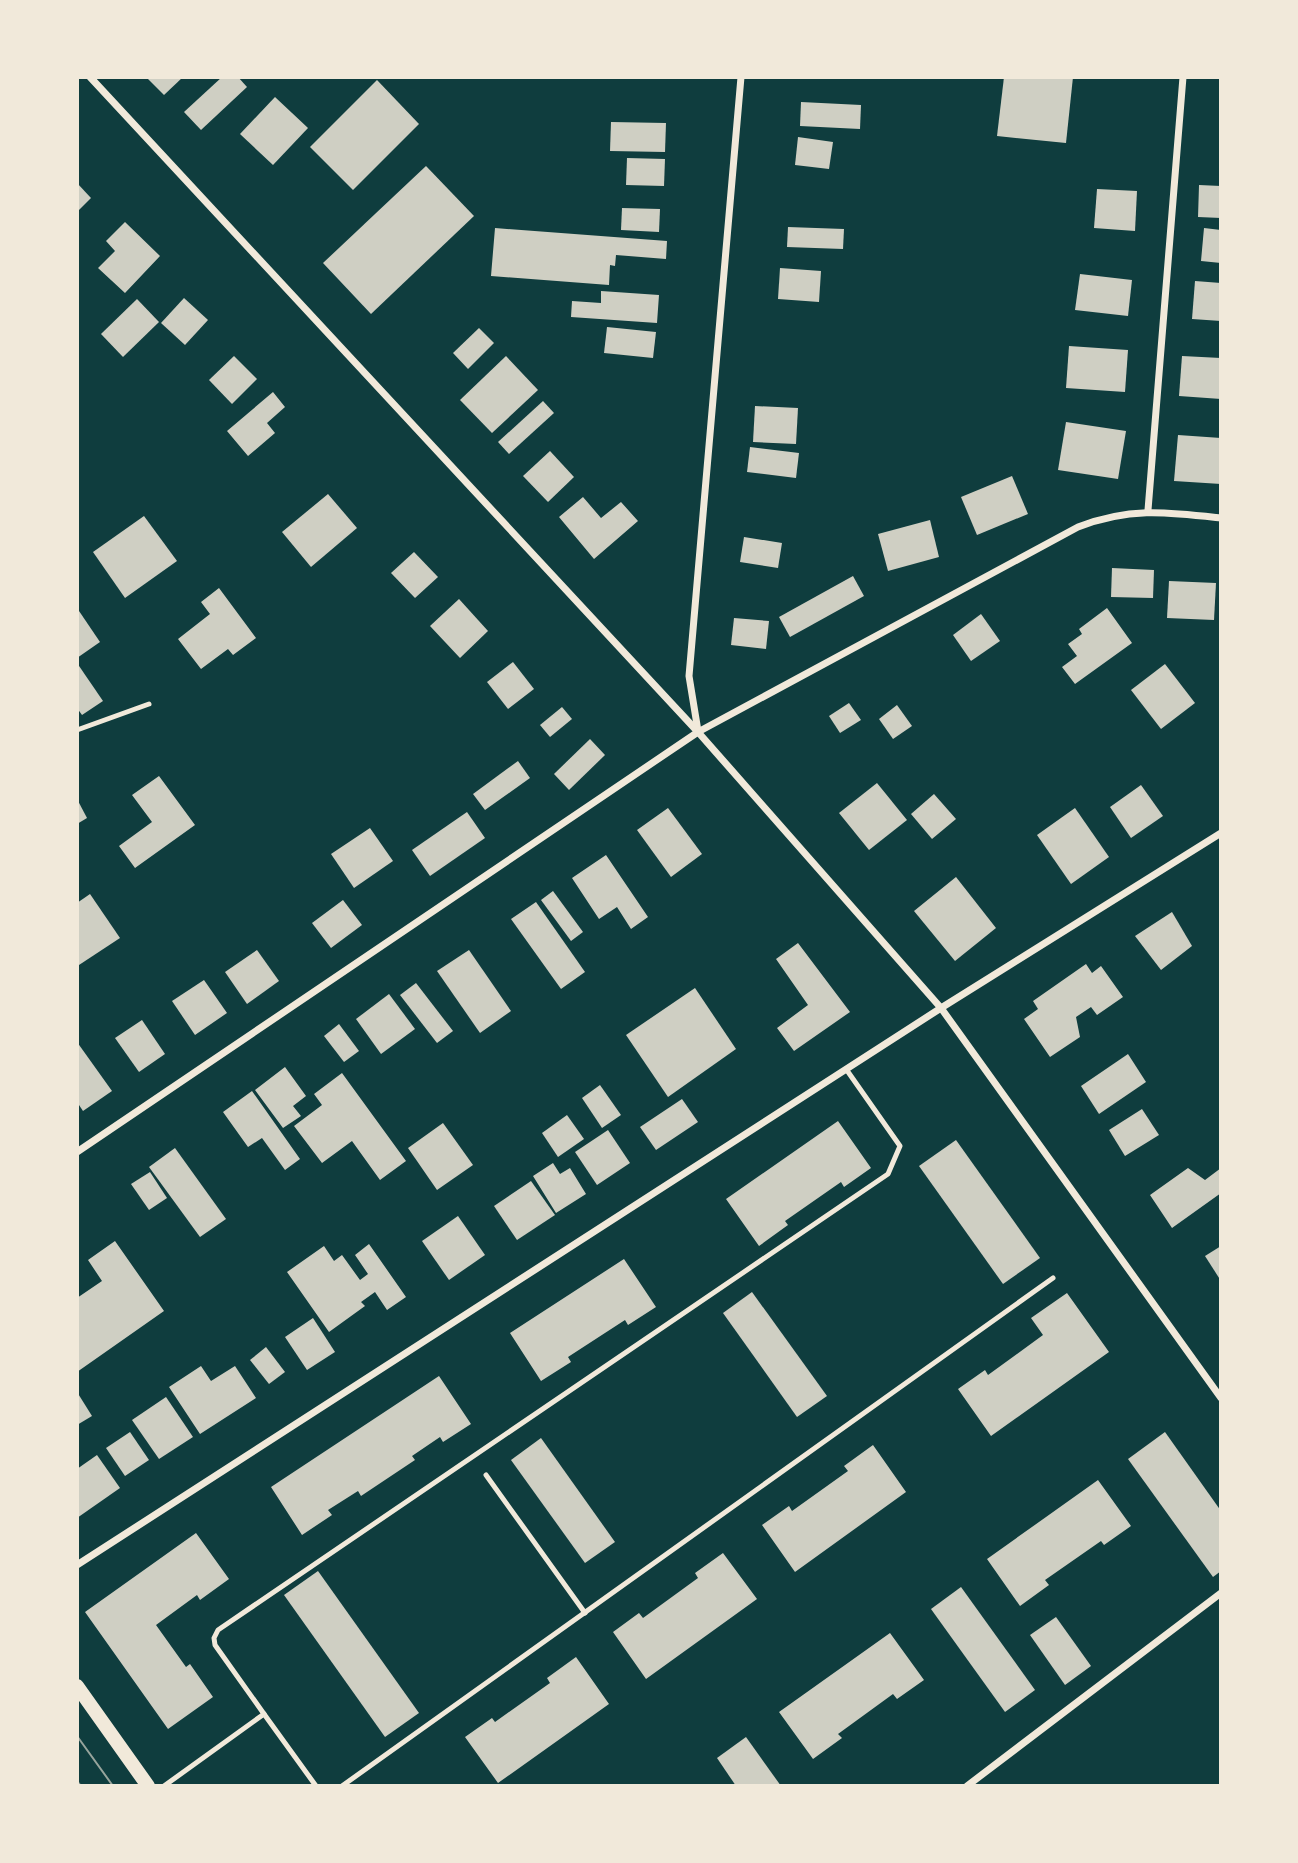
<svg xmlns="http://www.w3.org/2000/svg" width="1298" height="1863" viewBox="0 0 1298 1863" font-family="Overpass,sans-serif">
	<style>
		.building { fill: #cfcfc3 }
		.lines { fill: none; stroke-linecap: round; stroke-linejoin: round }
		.service { stroke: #f1e9da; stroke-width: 5 }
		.minor { stroke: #f1e9da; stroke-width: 7 }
		.secondary { stroke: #f1e9da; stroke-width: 14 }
		.tram { stroke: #97a49c; stroke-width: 2 }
	</style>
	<rect width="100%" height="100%" fill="#0f3d3e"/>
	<g class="building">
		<path d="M146,77H183L164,95Z"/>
		<path d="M222,77H238L247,87L201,130L184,112Z"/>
		<path d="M1004,77H1073L1066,143L997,136Z"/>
		<path d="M377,80L419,124L353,190L310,147Z"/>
		<path d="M275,97L308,128L273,165L240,134Z"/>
		<path d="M801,102L861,105L860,129L800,126Z"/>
		<path d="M611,122L666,123L665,152L610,151Z"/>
		<path d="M798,137L833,142L829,169L795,165Z"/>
		<path d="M627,158L665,159L664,186L626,185Z"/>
		<path d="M426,166L474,216L371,314L323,263Z"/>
		<path d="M77,183L91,198L77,212Z"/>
		<path d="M1199,185L1221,186V218L1198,217Z"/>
		<path d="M1097,189L1137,191L1135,231L1094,228Z"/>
		<path d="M622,208L660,209L659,232L621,230Z"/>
		<path d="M125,222L160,256L125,293L98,268L115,251L106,241Z"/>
		<path d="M788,227L844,229L843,249L787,247Z"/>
		<path d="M495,228L667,241L666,259L616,255L615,266L610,265L609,285L491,276Z"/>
		<path d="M1204,228L1221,230V263L1201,261Z"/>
		<path d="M780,268L821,271L819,302L778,299Z"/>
		<path d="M1080,274L1132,280L1128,316L1075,310Z"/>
		<path d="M1195,281L1221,283V321L1192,319Z"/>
		<path d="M601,291L659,295L657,323L571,317L572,301L601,303Z"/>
		<path d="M184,298L208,320L185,345L161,323Z"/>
		<path d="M137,299L159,322L123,357L101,334Z"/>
		<path d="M607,327L656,332L653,358L604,353Z"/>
		<path d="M479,328L494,343L468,369L453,353Z"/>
		<path d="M1069,346L1128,350L1125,392L1066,388Z"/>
		<path d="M234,356L257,379L232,404L209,380Z"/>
		<path d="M506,356L538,390L492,433L460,400Z"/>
		<path d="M1182,356L1221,358V399L1179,396Z"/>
		<path d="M273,392L285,407L267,423L275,433L248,456L227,431Z"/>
		<path d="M543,401L554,413L509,454L498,442Z"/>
		<path d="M755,406L798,408L796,444L753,442Z"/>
		<path d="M1066,422L1126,431L1118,479L1058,470Z"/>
		<path d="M1178,435L1221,438V484L1174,481Z"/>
		<path d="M750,447L799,453L796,478L747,472Z"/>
		<path d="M550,451L574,477L548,502L523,476Z"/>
		<path d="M1012,476L1028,514L977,535L961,497Z"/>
		<path d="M328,494L357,528L311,567L282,532Z"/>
		<path d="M583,497L601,518L621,502L638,521L594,559L559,517Z"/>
		<path d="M144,516L177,561L125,598L93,552Z"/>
		<path d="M930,520L939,557L888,571L878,534Z"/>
		<path d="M744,537L782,543L778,568L740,562Z"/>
		<path d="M414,552L438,577L415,598L391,573Z"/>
		<path d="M1112,568L1154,570L1153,598L1111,597Z"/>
		<path d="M853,576L864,596L790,637L779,617Z"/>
		<path d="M1169,581L1216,583L1214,620L1167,618Z"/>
		<path d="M219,588L256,638L233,655L228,649L201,669L178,639L210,614L201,602Z"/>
		<path d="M459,599L488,631L460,658L430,626Z"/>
		<path d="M77,608L100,642L77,658Z"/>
		<path d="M1107,608L1132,643L1075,684L1062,667L1077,656L1068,644L1082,634L1079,629Z"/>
		<path d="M981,614L1000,641L971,661L953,635Z"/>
		<path d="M734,618L769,621L766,649L731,645Z"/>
		<path d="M513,662L534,689L508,709L487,682Z"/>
		<path d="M77,663L103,701L82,715L77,708Z"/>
		<path d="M1165,664L1195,703L1161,729L1131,690Z"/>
		<path d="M849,703L861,720L840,733L829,716Z"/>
		<path d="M897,705L912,726L893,739L879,719Z"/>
		<path d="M562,707L572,719L550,737L540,725Z"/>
		<path d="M590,739L605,755L569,790L554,774Z"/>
		<path d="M518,761L530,778L485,810L473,794Z"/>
		<path d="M159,776L195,825L135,868L119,846L152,822L132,795Z"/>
		<path d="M877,783L907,820L869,850L839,813Z"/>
		<path d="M1141,785L1163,816L1131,838L1110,807Z"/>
		<path d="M934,794L956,819L932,839L911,814Z"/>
		<path d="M77,799L87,818L77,824Z"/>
		<path d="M668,808L702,854L671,877L637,830Z"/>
		<path d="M1075,808L1109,857L1071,884L1037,835Z"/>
		<path d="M467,812L485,838L430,876L412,850Z"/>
		<path d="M370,828L393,861L354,888L331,854Z"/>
		<path d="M606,855L648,917L631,929L617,907L599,919L572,878Z"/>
		<path d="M956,877L996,928L955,961L914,911Z"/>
		<path d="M553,891L583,932L571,941L541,900Z"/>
		<path d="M90,894L120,938L79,965L77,903Z"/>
		<path d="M343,900L362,925L331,948L312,923Z"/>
		<path d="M536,902L585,972L561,989L511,919Z"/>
		<path d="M1172,912L1192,946L1161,970L1135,936Z"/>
		<path d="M798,943L850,1012L794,1051L777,1028L808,1005L776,959Z"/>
		<path d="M257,950L279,981L247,1004L225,972Z"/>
		<path d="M469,950L511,1011L480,1033L437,971Z"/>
		<path d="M1086,964L1092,973L1101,966L1123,997L1097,1015L1091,1007L1076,1017L1080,1037L1050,1057L1024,1019L1038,1009L1033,1001Z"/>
		<path d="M204,980L227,1013L195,1035L172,1001Z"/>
		<path d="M416,983L453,1031L437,1043L400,995Z"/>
		<path d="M695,988L736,1049L668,1097L626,1035Z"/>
		<path d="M389,994L415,1029L381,1054L356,1019Z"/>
		<path d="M142,1020L165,1054L139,1072L115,1038Z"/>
		<path d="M339,1024L359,1051L344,1062L324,1036Z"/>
		<path d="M77,1042L112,1091L83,1111L77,1102Z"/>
		<path d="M1128,1054L1146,1082L1099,1114L1081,1086Z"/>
		<path d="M285,1067L306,1096L293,1106L301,1116L283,1128L255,1090Z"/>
		<path d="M342,1073L406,1161L380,1180L352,1141L322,1163L294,1126L322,1105L314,1094Z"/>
		<path d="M600,1085L621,1115L602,1128L582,1098Z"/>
		<path d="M252,1091L300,1159L285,1170L262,1138L248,1147L223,1112Z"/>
		<path d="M682,1099L698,1122L656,1150L640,1127Z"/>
		<path d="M1142,1109L1159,1135L1125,1156L1109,1130Z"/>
		<path d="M567,1115L584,1139L558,1157L542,1133Z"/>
		<path d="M838,1121L871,1168L844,1187L841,1182L785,1221L788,1225L759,1246L726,1199Z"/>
		<path d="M443,1123L473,1165L437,1190L408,1148Z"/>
		<path d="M608,1130L630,1163L597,1185L575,1152Z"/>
		<path d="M956,1140L1040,1258L1003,1284L919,1166Z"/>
		<path d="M175,1148L226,1219L200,1237L149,1167Z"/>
		<path d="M553,1163L560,1174L570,1168L586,1194L556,1213L533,1176Z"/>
		<path d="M1188,1168L1205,1180L1221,1168V1193L1172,1228L1150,1195Z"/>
		<path d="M150,1172L167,1198L149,1210L131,1184Z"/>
		<path d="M531,1181L555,1215L517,1240L494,1206Z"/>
		<path d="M458,1216L485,1255L449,1280L422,1241Z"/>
		<path d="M115,1241L164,1311L77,1372V1298L102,1281L88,1260Z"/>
		<path d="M369,1244L406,1297L387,1310L375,1292L361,1302L365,1306L329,1332L287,1272L324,1246L334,1261L342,1255L360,1280L368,1274L355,1255Z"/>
		<path d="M1221,1246V1281L1205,1256Z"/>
		<path d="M624,1259L656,1307L628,1325L625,1320L568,1357L571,1362L541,1381L510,1333Z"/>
		<path d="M752,1292L827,1396L797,1417L723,1313Z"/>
		<path d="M1067,1293L1109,1352L991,1436L958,1389L985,1370L988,1375L1043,1335L1031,1318Z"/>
		<path d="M313,1318L335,1352L307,1370L285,1337Z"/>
		<path d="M266,1347L285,1372L269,1384L250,1360Z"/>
		<path d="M201,1366L211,1381L235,1366L256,1398L200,1434L169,1387Z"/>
		<path d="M439,1376L471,1424L443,1442L440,1437L412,1456L415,1460L361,1496L358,1491L328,1510L332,1515L302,1535L271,1487Z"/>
		<path d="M77,1392L92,1416L77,1425Z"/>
		<path d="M166,1397L193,1437L159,1459L132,1420Z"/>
		<path d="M130,1432L149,1460L125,1476L106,1448Z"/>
		<path d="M1165,1432L1221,1511V1571L1213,1577L1128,1459Z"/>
		<path d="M541,1438L615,1542L585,1563L511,1460Z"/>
		<path d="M873,1445L906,1492L795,1572L762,1525L789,1506L792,1511L848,1471L844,1466Z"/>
		<path d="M97,1455L120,1488L77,1518V1469Z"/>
		<path d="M1098,1480L1131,1526L1104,1545L1101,1541L1045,1580L1049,1585L1020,1606L987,1559Z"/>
		<path d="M196,1533L229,1579L200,1600L197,1595L156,1625L186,1667L190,1664L213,1697L168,1729L85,1612Z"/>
		<path d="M723,1553L757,1599L646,1679L613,1632L639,1613L643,1618L698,1578L695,1573Z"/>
		<path d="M318,1571L419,1713L385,1737L284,1595Z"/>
		<path d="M961,1587L1035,1690L1005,1712L931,1609Z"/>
		<path d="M1056,1617L1091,1666L1065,1685L1030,1635Z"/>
		<path d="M890,1633L924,1680L897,1699L893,1694L838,1734L842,1738L813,1759L779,1712Z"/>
		<path d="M576,1657L609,1704L498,1783L465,1737L492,1718L495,1722L550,1683L547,1678Z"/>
		<path d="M746,1737L781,1786H736L717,1758Z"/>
	</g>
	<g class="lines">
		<g class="service">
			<path d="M77,730L149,704"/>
			<path d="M486,1475L585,1613"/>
			<path d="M264,1714L215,1645L214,1638L218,1630L888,1174L900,1146L846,1069"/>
			<path d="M164,1786L264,1714L316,1786"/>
			<path d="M342,1786L1053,1278"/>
		</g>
		<g class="minor">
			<path d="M90,77L698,732L941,1008L1221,1398"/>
			<path d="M1148,510L1183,77"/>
			<path d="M698,731L689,676L741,77"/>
			<path d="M77,1152L698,732L1078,527C1130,507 1167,512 1221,518"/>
			<path d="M77,1565L941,1008L1221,833"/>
			<path d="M967,1786L1221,1593"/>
		</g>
		<path class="secondary" d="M77,1686L148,1786"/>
		<g class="tram">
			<path d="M77,1736L113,1786"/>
			<path d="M77,1781L81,1786"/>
		</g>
	</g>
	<rect width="1298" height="1863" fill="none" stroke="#f1e9da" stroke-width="158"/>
</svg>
